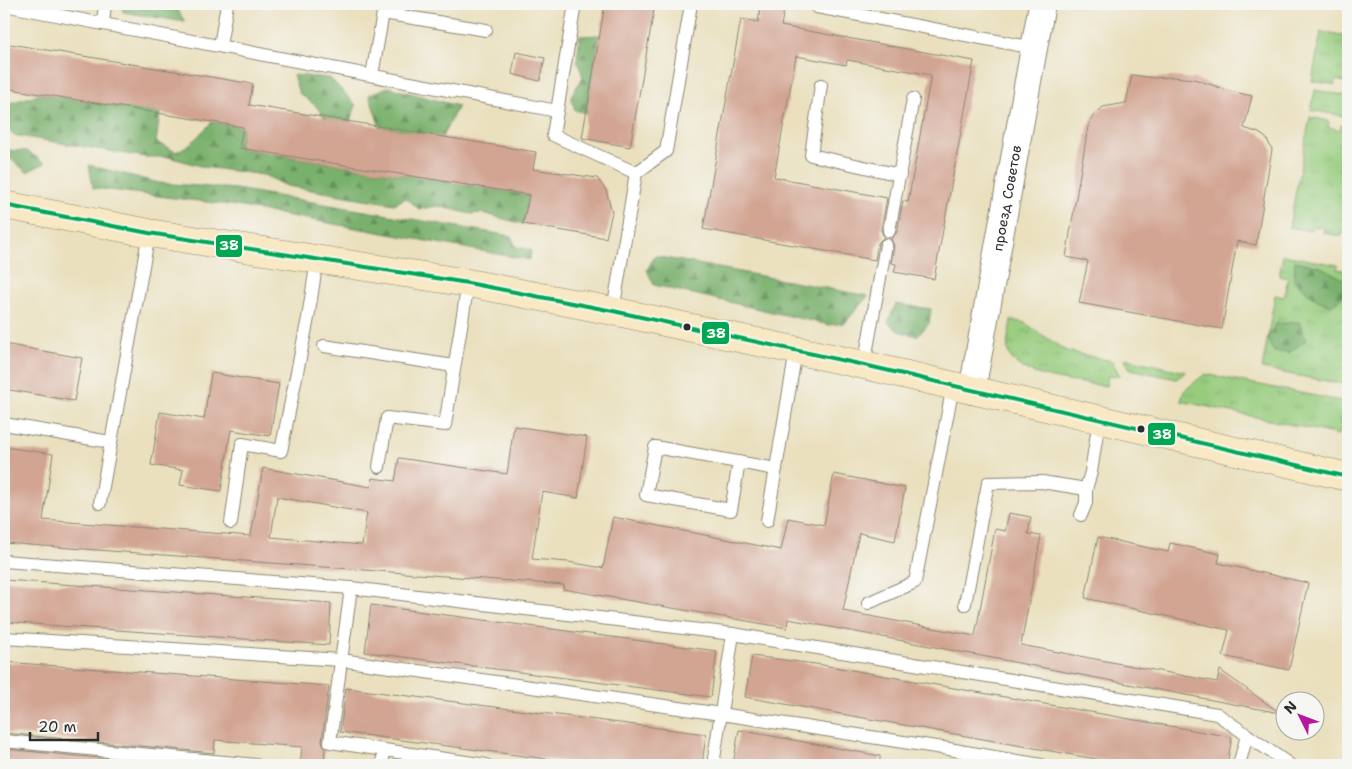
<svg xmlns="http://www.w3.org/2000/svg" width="1352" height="769" viewBox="0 0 1352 769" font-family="'Shantell Sans',sans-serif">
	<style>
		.grass { fill: url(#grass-tufts); stroke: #617c54 }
		.forest { fill: url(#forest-firs); stroke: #526e4c }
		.building { fill: #d2a492; fill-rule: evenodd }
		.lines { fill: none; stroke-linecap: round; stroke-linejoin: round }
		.service-casing { stroke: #8a8674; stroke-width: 14 }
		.minor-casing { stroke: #8a8674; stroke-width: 28 }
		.secondary-casing { stroke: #8a8674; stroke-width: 29 }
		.service { stroke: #fff; stroke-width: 12 }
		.minor { stroke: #fff; stroke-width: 26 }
		.secondary { stroke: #f8e8c3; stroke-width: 28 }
		.bus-1-casing { stroke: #f6f6f2; stroke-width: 8 }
		.bus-1 { stroke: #00a651; stroke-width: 4 }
		.bus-dot { fill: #2b2b2b; stroke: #f6f6f2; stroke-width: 2 }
		.labels { text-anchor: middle; stroke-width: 4; stroke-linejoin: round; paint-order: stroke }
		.street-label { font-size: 14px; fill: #2b2b2b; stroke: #f6f6f2 }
		.line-badge { stroke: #f6f6f2; stroke-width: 2 }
		.badge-label { font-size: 14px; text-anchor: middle; font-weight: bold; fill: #fff }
	</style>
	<defs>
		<pattern id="grass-tufts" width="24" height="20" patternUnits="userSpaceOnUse" patternTransform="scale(1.25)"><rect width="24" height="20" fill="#97cc7d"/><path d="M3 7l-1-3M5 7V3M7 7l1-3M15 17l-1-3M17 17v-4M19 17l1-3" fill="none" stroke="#82af6c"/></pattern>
		<pattern id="forest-firs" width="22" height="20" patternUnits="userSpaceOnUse" patternTransform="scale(1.25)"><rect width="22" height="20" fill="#79b06c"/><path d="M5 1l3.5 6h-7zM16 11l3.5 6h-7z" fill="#638f59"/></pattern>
	</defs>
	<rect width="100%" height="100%" fill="#f6f6f2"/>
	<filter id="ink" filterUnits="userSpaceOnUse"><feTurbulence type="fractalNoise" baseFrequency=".02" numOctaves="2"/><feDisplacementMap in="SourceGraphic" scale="10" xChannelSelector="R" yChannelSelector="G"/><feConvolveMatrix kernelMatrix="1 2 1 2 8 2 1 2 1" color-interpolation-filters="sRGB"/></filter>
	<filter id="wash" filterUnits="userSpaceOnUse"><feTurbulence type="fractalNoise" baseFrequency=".0096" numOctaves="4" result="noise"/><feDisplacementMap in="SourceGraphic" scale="20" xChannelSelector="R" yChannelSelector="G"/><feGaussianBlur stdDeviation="1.12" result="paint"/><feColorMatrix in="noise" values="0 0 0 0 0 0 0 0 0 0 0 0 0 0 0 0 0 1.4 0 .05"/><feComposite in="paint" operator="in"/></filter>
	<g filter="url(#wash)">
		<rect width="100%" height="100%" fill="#eae0be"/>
		<g class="grass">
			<path d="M1321,32L1348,37V83L1336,80L1335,85L1312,81Z"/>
			<path d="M1315,90L1348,96V117L1311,110Z"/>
			<path d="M1310,117L1329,121L1328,127L1340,130L1341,125L1348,126V231L1344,230L1342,236L1323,233L1324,228L1312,226L1310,231L1289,227Z"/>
			<path d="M1283,255L1338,265L1337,269L1348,271V385L1262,369L1275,295L1284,297L1288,278L1279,276Z"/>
			<path d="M1011,320L1025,323L1066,351L1112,361L1120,376H1108L1106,386C1081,382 1015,379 1008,351C1006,343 1010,329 1011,320Z"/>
			<path d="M1124,358L1186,372L1176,379L1130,369Z"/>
			<path d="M1205,374L1346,402L1339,435L1181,401L1184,391Z"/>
		</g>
		<g class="forest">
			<path d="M122,4H174L185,22L123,12Z"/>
			<path d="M600,35L586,113L575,110L571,96L583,77L577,60L580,36Z"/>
			<path d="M293,75L330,78L356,105L350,122L325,118L316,106L299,93Z"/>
			<path d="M388,87L458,106L442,137L380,127L369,95Z"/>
			<path d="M41,94L160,113L156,142L176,152L190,144L212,122L243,127L239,148L529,195L523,224L482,213L471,214L438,206L419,209L406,198L394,204L287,186L264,175L204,167L169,157H145L13,135L4,126V110L10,103Z"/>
			<path d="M4,150L27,151L45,163L27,172L10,158L4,160Z"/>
			<path d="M89,165L159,183L236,189L511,236L516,247L531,250L530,260L231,205L93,188Z"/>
			<path d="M655,256L868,296L845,323L829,325L654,285L647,270Z"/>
			<path d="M1295,261L1321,267L1347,281V293L1330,306L1314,298L1294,280Z"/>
			<path d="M896,304L931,309L929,324L917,336L898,331L888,322Z"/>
			<path d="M1299,322L1306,340L1289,353L1274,352L1267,339L1276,324Z"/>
		</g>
		<g id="blocks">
			<g class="building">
				<path d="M605,4H655L630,147L582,138Z"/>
				<path d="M761,4H785L781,26L974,61L934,279L894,272L896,264L891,263L894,246L891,239L897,232L903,201L908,202L931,75L847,60L846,65L796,56L774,177L887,198L881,230L884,237L878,243L875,260L703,229L741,19L758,22Z"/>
				<path d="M4,43L253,84L249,105L536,152L533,169L597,178L606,190L612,212L606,238L523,224L529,195L239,148L243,127L4,88Z"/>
				<path d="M516,52L545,58L540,81L512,74Z"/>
				<path d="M1132,75L1155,78L1173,77L1194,79L1230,91L1252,96L1244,128L1259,133L1266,138L1272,149L1256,245L1237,241L1222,329L1079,303L1088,261L1066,257L1088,127L1093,116L1103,107L1126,103Z"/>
				<path d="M4,344L82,358L74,401L4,389Z"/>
				<path d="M211,373L279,384L270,436L231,430L221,491L180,485L183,470L151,465L160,412L204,419Z"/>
				<path d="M514,426L587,437L578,498L542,492L532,559L568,562L603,568L613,517L781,550L788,518L824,525L834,474L905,488L895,541L859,533L843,611L975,636L995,529L1005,531L1009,513L1031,517L1028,534L1041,536L1021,645L1217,682L1220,670L1280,713L788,619L787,628L563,589L564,585L4,543V447L53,454L43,520L251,536L263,468L371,487L372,478L395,481L399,458L507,474ZM277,497L367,513L362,545L271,537Z"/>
				<path d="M1098,537L1168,552L1170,543L1220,554L1218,563L1308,583L1289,670L1223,656L1229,630L1085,598Z"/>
				<path d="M4,580L331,603L329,645L4,622Z"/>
				<path d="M371,605L717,651L711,697L365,652Z"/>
				<path d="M752,656L823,665L1232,737L1227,765H1130L745,697Z"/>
				<path d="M4,662L329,686L322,741L325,748L324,765H300L302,747L215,740L214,753L4,733Z"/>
				<path d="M346,688L706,734L702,765H593L340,732Z"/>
				<path d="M739,730L880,756V765H733Z"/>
				<path d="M4,749L173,765H4Z"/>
			</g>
		</g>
	</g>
	<g filter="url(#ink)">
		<use href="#blocks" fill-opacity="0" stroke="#8a8674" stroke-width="1"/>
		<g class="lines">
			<g class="service-casing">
				<g id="service">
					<path d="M575,4L553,135L636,173L613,311"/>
					<path d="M818,4L817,7L1034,48"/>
					<path d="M4,5L557,111"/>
					<path d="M103,24L105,4"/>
					<path d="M220,46L227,4"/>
					<path d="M372,75L383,13L486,30"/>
					<path d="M821,85L811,155L900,175"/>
					<path d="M636,173L666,151L691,4"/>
					<path d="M889,231L913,99"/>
					<path d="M324,346L454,366"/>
					<path d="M864,365L886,245"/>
					<path d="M4,424L110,442"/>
					<path d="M739,462L731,510L646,495L655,447L776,469"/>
					<path d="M379,467L387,418L445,425L468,283"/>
					<path d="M100,503L149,233"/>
					<path d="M1081,515L1086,503V489L1091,472L1099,420"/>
					<path d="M767,521L796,351"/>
					<path d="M231,523L242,444L281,451L308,318L317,260"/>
					<path d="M4,561L351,588L733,634L1217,714L1247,735"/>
					<path d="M351,588L330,742L486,765"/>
					<path d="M868,603L915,582L953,386"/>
					<path d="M965,604L988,483L1042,482L1086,489"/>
					<path d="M4,638L341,660L721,714L949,749L1041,765"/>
					<path d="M4,741L256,765"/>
					<path d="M382,765L384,751"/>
					<path d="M713,765L733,634"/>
					<path d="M1239,765L1247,735L1290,765"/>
				</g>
			</g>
			<g class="minor-casing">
				<g id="minor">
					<path id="s1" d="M972,391L1042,4"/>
				</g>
			</g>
			<g class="secondary-casing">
				<path id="secondary" d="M4,205L149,233L468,283L613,311L864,365L1348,477"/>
			</g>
			<use href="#service" class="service"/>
			<use href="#minor" class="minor"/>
			<use href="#secondary" class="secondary"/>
			<g class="bus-1-casing">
				<path id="bus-1" d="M4,205L149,233L468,283L613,311L864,365L1348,477"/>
			</g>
			<use href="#bus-1" class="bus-1"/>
		</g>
	</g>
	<g class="bus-dot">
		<circle cx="687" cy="327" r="4.5"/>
		<circle cx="1141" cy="429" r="4.5"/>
	</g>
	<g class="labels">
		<g class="street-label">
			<text dy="5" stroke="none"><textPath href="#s1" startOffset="196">проезд Советов</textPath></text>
		</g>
	</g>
	<g class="line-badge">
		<rect x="215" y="234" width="28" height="24" rx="5" fill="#00a651"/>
		<rect x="701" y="321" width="29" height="24" rx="5" fill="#00a651"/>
		<rect x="1147" y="422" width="29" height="24" rx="5" fill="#00a651"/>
	</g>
	<g class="badge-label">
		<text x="229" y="250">38</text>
		<text x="716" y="338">38</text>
		<text x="1162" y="439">38</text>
	</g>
	<rect width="1352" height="769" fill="none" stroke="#f6f6f2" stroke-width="20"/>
	<g transform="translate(1300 716) rotate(312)"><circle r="24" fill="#f6f6f2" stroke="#a5a5a2"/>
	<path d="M0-4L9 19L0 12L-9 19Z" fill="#b5179e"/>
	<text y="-8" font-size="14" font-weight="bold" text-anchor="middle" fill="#2b2b2b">N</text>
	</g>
	<path d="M30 732v8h68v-8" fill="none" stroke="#2b2b2b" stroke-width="2.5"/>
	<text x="38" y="732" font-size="15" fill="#2b2b2b" stroke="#f6f6f2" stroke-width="4" paint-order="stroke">20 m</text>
</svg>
